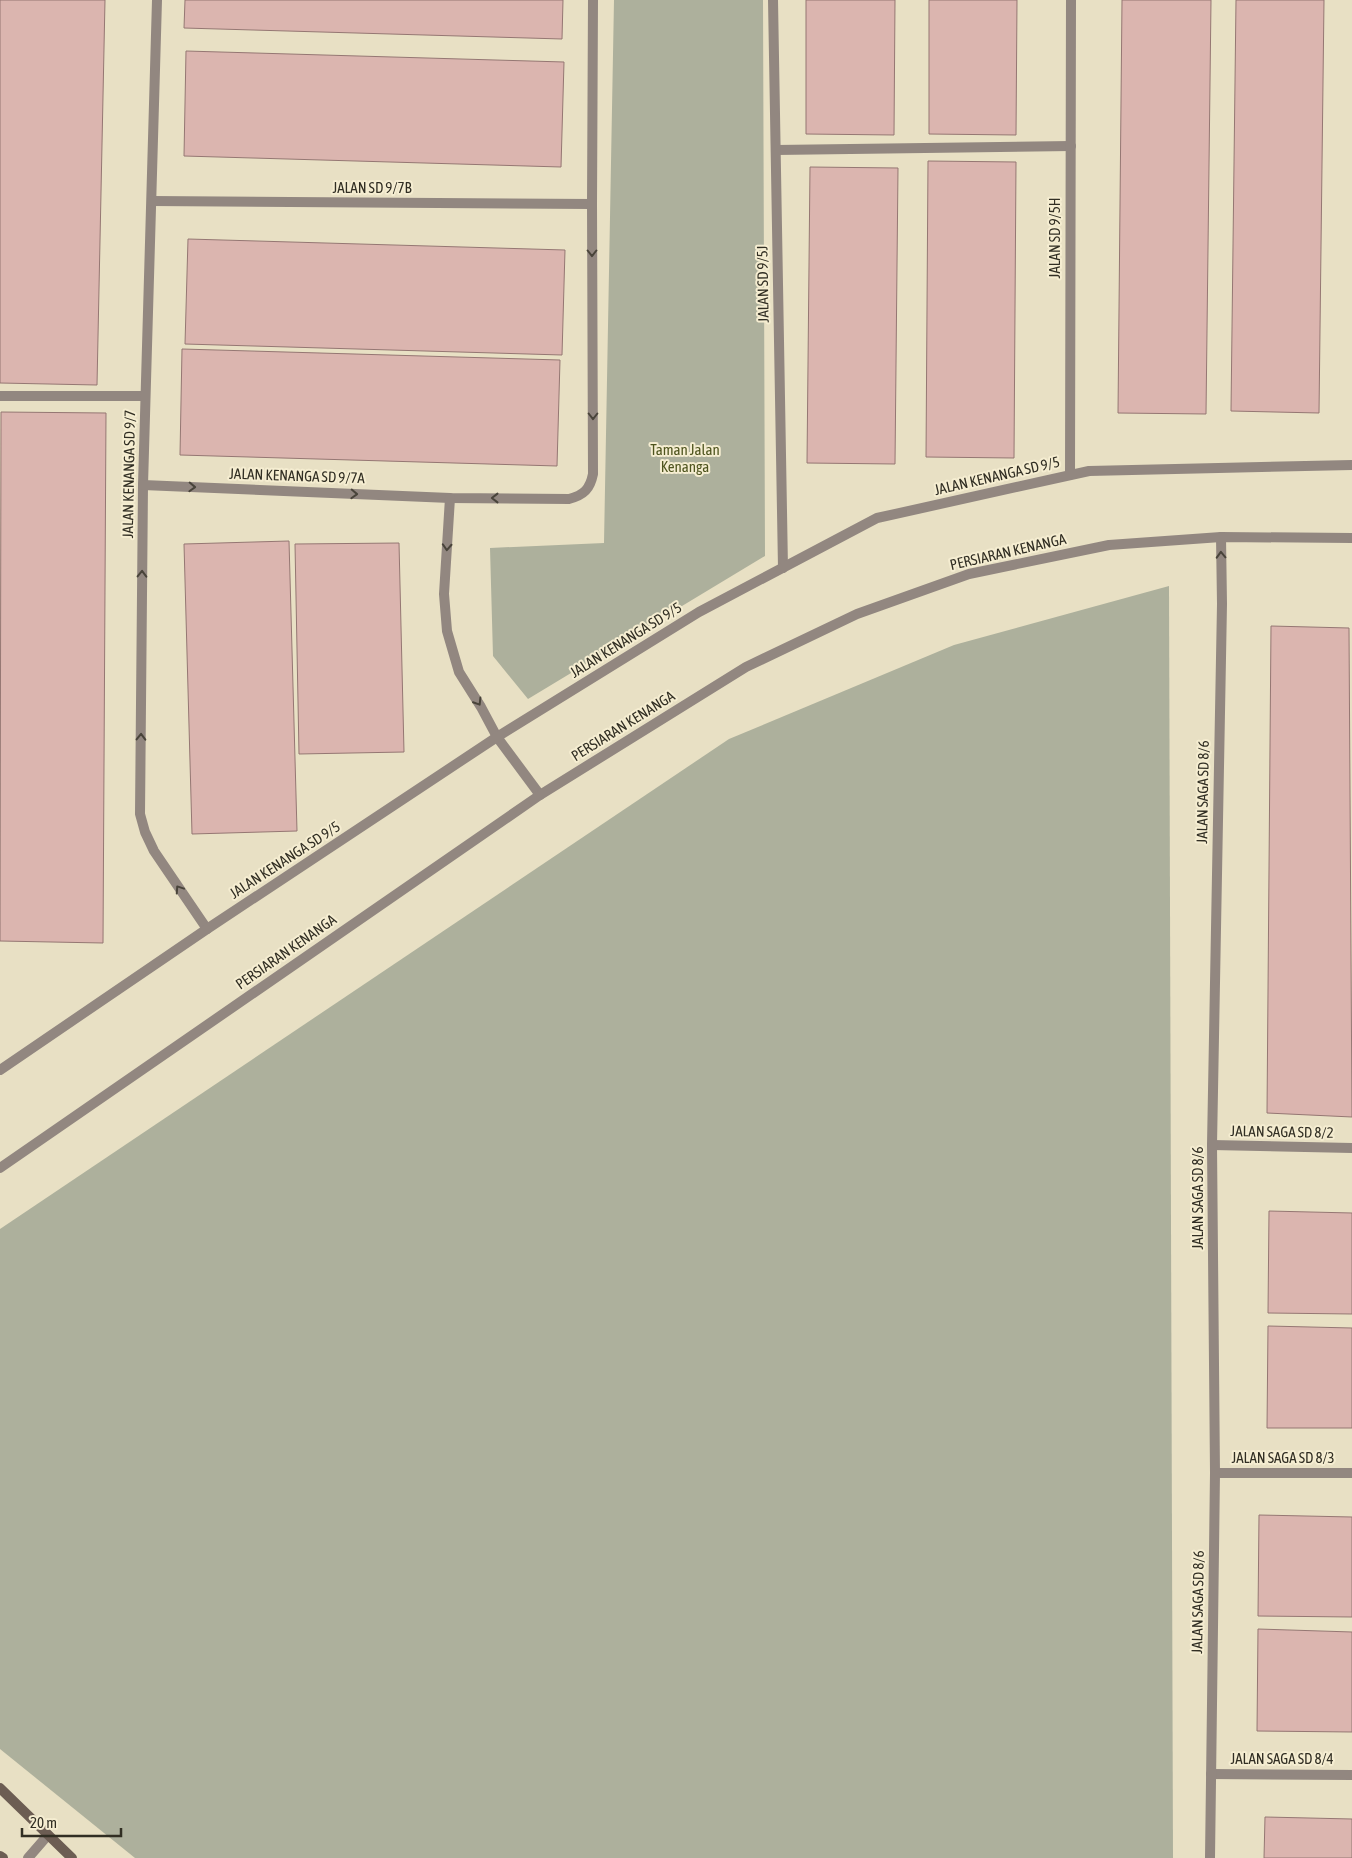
<svg xmlns="http://www.w3.org/2000/svg" width="1352" height="1858" viewBox="0 0 1352 1858" font-family="'Asap Condensed',sans-serif">
	<style>
		.green { fill: #adb09c }
		.building { fill: #dbb5af; stroke: #957773 }
		.lines { fill: none; stroke-linecap: round; stroke-linejoin: round }
		.service { stroke: #928780; stroke-width: 10 }
		.minor { stroke: #928780; stroke-width: 10 }
		.tertiary { stroke: #928780; stroke-width: 10 }
		.secondary { stroke: #6c5d53; stroke-width: 10 }
		.oneway { stroke: #49443a }
		.labels { text-anchor: middle; stroke-width: 4; stroke-linejoin: round; paint-order: stroke }
		.street-label { font-size: 15px; fill: #312e23; stroke: #f5edd1 }
		.park-label { font-size: 15px; fill: #4e541e; stroke: #f5edd1 }
	</style>
	<rect width="100%" height="100%" fill="#e8e0c4"/>
	<g class="green">
		<path d="M614,0H763L765,556L528,699L493,656L490,548L604,543Z"/>
		<path d="M1169,586L1173,1858H135L0,1749V1229L729,739L954,645Z"/>
	</g>
	<g class="building">
		<path d="M0,0H105L97,385L0,383Z"/>
		<path d="M185,0H563L562,39L184,28Z"/>
		<path d="M806,0H895L894,135L806,134Z"/>
		<path d="M929,0H1017L1016,135L929,134Z"/>
		<path d="M1122,0H1211L1206,414L1118,413Z"/>
		<path d="M1236,0H1324L1319,413L1231,411Z"/>
		<path d="M186,51L564,62L561,167L184,156Z"/>
		<path d="M928,161L1016,162L1014,458L926,457Z"/>
		<path d="M810,167L898,168L895,464L807,463Z"/>
		<path d="M188,239L565,250L562,355L185,344Z"/>
		<path d="M182,349L560,360L557,466L180,455Z"/>
		<path d="M1,412L106,413L103,943L0,941Z"/>
		<path d="M289,541L297,831L192,834L184,544Z"/>
		<path d="M399,543L404,752L299,754L295,544Z"/>
		<path d="M1271,626L1349,628L1352,1117L1267,1113Z"/>
		<path d="M1269,1211L1352,1213V1314L1268,1313Z"/>
		<path d="M1268,1326L1352,1328V1428H1267Z"/>
		<path d="M1259,1515L1352,1517V1617L1258,1616Z"/>
		<path d="M1258,1629L1352,1632V1732L1257,1731Z"/>
		<path d="M1265,1817L1352,1819V1858H1264Z"/>
	</g>
	<g class="lines">
		<g class="service">
			<path d="M776,150L1071,146"/>
			<path d="M0,396H145"/>
		</g>
		<g class="minor">
			<path d="M157,0L143,485L140,814L145,832L154,851L207,929"/>
			<path d="M773,0L783,568"/>
			<path d="M152,201L592,204"/>
			<path d="M1070,475L1071,0"/>
			<path d="M143,485L450,498L569,499C584,495 590,489 593,474L592,204L593,0"/>
			<path d="M450,498L444,594L447,631L459,672L481,707L497,737L540,795"/>
			<path d="M0,1070L207,929L497,737L699,612L877,518L1089,471L1352,465"/>
			<path d="M1212,1145L1352,1148"/>
			<path d="M1215,1473H1352"/>
			<path d="M1211,1774L1352,1775"/>
			<path d="M1210,1858L1215,1473L1212,1145L1222,604L1221,537"/>
		</g>
		<g class="tertiary">
			<path d="M0,1168L540,795L746,667L857,614L969,574L1109,545L1221,537L1352,538"/>
			<path d="M28,1858L48,1835"/>
		</g>
		<g class="secondary">
			<path d="M0,1788L72,1858"/>
			<path d="M0,1856L3,1858"/>
		</g>
	</g>
	<defs><path id="oneway-chevron" d="M-2-3.5L2.5 0L-2 3.5" fill="none" stroke-width="1.6" stroke-linecap="round" stroke-linejoin="round" transform="scale(1.25)"/></defs>
	<g class="oneway">
		<use href="#oneway-chevron" transform="translate(592 253) rotate(90)"/>
		<use href="#oneway-chevron" transform="translate(593 416) rotate(90)"/>
		<use href="#oneway-chevron" transform="translate(192 487) rotate(2)"/>
		<use href="#oneway-chevron" transform="translate(354 494) rotate(2)"/>
		<use href="#oneway-chevron" transform="translate(495 498) rotate(-180)"/>
		<use href="#oneway-chevron" transform="translate(447 547) rotate(93)"/>
		<use href="#oneway-chevron" transform="translate(1221 555) rotate(-92)"/>
		<use href="#oneway-chevron" transform="translate(142 574) rotate(-89)"/>
		<use href="#oneway-chevron" transform="translate(478 702) rotate(58)"/>
		<use href="#oneway-chevron" transform="translate(141 737) rotate(-89)"/>
		<use href="#oneway-chevron" transform="translate(179 889) rotate(-124)"/>
	</g>
	<g class="labels">
		<g class="street-label">
			<text x="372" y="193">JALAN SD 9/7B</text>
			<text transform="translate(1055 238) rotate(-90)" y="5">JALAN SD 9/5H</text>
			<text transform="translate(763 284) rotate(-91)" y="5">JALAN SD 9/5J</text>
			<text transform="translate(129 474) rotate(-89)" y="5">JALAN KENANGA SD 9/7</text>
			<text transform="translate(297 476) rotate(2)" y="5">JALAN KENANGA SD 9/7A</text>
			<text transform="translate(997 476) rotate(-13)" y="5">JALAN KENANGA SD 9/5</text>
			<text transform="translate(1008 552) rotate(-13)" y="5">PERSIARAN KENANGA</text>
			<text transform="translate(626 640) rotate(-32)" y="5">JALAN KENANGA SD 9/5</text>
			<text transform="translate(623 726) rotate(-32)" y="5">PERSIARAN KENANGA</text>
			<text transform="translate(1203 792) rotate(-89)" y="5">JALAN SAGA SD 8/6</text>
			<text transform="translate(285 860) rotate(-33)" y="5">JALAN KENANGA SD 9/5</text>
			<text transform="translate(286 952) rotate(-35)" y="5">PERSIARAN KENANGA</text>
			<text transform="translate(1282 1132) rotate(1)" y="5">JALAN SAGA SD 8/2</text>
			<text transform="translate(1198 1198) rotate(-90)" y="5">JALAN SAGA SD 8/6</text>
			<text x="1283" y="1463">JALAN SAGA SD 8/3</text>
			<text transform="translate(1198 1602) rotate(-89)" y="5">JALAN SAGA SD 8/6</text>
			<text x="1282" y="1764">JALAN SAGA SD 8/4</text>
		</g>
		<g class="park-label">
			<text x="685" y="455">Taman Jalan<tspan x="685" dy="17">Kenanga</tspan></text>
		</g>
	</g>
	<path d="M22 1828v8h99v-8" fill="none" stroke="#312e23" stroke-width="2.5"/>
	<text x="30" y="1828" font-size="15" fill="#312e23" stroke="#f5edd1" stroke-width="4" paint-order="stroke">20 m</text>
</svg>
